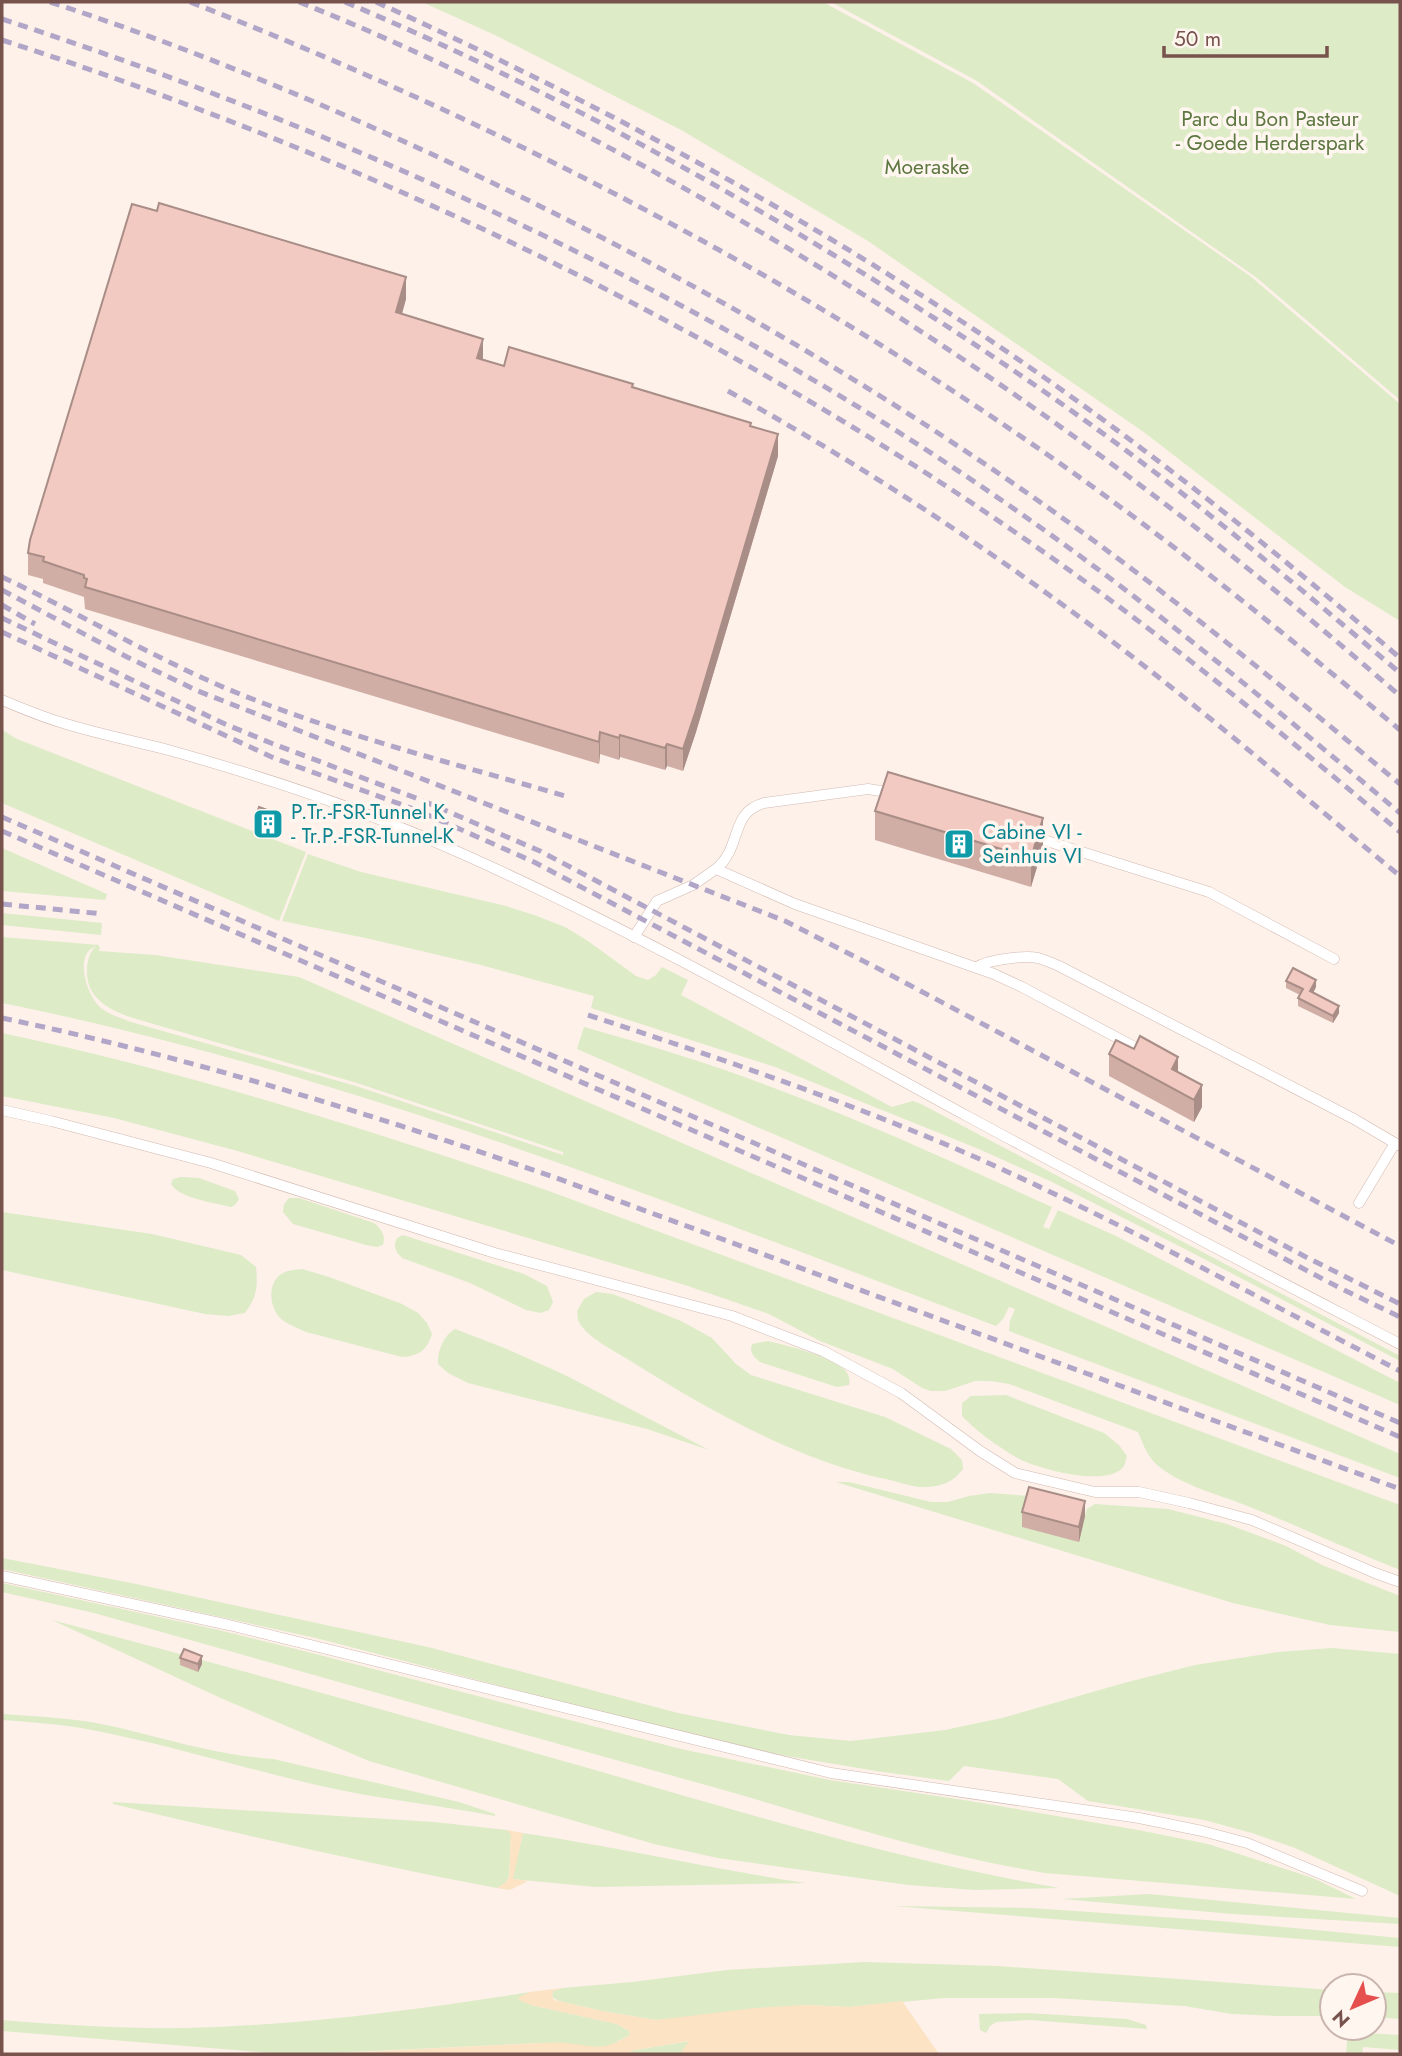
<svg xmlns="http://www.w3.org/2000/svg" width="1402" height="2056" viewBox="0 0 1402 2056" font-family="Jost,sans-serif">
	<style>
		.green { fill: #ddebc7; fill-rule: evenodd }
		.sand { fill: #fbe3c4 }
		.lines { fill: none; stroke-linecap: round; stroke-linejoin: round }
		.lane-casing { stroke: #d2b9b1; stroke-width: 11 }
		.lane { stroke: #fff; stroke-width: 10 }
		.rail { stroke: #b1a6c8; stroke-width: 5; stroke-dasharray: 10 7; stroke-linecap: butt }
		.wall { fill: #d0aea6 }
		.shaded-wall { fill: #a98d87 }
		.building { fill: #f2cac1; stroke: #a98d87; stroke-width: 2 }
		.labels { text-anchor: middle; stroke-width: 7; stroke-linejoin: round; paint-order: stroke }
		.park-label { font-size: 21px; fill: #5d7741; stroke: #fff6f0 }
		.culture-label { font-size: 21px; fill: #0d838f; stroke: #fff6f0; text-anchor: start }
	</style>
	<rect width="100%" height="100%" fill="#fdf1e9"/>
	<g class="green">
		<path d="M422,2H823L973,83L1250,276L1400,404V621L1345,587L1145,433L868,241L683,131L497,36Z"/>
		<path d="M831,2H1400V400L1257,278L977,81Z"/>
		<path d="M2,730L17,739L306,852L279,921L2,803Z"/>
		<path d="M2,848L107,894L105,900L2,891Z"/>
		<path d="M308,854L361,872L506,906L537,916L565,927L588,941L636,976L648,980L656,975L662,967L688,980L681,995L892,1107L913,1101L921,1104L1400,1356V1361L1183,1248L1052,1182L979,1149L775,1067L591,1008L594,996L481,965L370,939L282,921Z"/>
		<path d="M2,913L102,923L101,935L2,925Z"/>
		<path d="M2,937L99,945L98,946L100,947L99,951L155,955L299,977L1400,1454V1478L1009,1331L1010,1321L1015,1309L1009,1307L1003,1319L996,1326C670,1203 345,1072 2,1003ZM96,946C90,951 87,960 87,970C86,999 110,1010 133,1018L357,1083L563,1152V1155L356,1086L131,1022C121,1018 110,1015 101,1008C87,996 73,954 96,946Z"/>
		<path d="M584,1027C653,1046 721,1067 787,1093C877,1127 964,1167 1052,1207L1043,1227L1049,1229L1058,1210L1116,1236L1400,1383V1405L577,1049Z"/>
		<path d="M2,1033C187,1072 368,1129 546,1190L1400,1505V1570C1349,1550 1301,1527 1250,1507C1221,1495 1186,1487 1161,1468C1148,1459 1144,1446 1138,1432L1009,1384L990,1381H975L945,1391H931L922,1388L893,1369L820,1341L769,1314L685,1285L234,1150L114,1118L2,1096Z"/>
		<path d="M181,1177L199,1178L235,1191L239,1199L235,1205L231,1207C216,1203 178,1198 171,1184L173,1179Z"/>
		<path d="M289,1198H299L374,1223C381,1229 386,1235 383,1245L377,1247L366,1245L293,1224L283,1212L284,1204Z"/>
		<path d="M2,1212L152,1234L241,1255L256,1267C258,1286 257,1297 245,1313L228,1316L205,1314L2,1270Z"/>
		<path d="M403,1235L524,1274L547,1286L553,1302L549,1310L541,1313L526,1310L470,1283L402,1258C395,1251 393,1247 397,1238Z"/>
		<path d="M302,1269L329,1277L402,1304L418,1313L427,1323L432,1334C427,1350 419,1356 402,1357L306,1332C297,1328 287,1324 280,1318C270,1307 267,1285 280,1275C286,1270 294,1270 302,1269Z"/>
		<path d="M596,1292L613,1294L681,1321L712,1338L736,1364L751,1375L885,1417L951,1449L962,1460L963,1469C953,1482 943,1486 927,1487C915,1488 902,1483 890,1480C798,1461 708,1410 629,1360C615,1351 586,1337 579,1322C577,1318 578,1315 577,1311L584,1299Z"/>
		<path d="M455,1329L507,1349L565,1375L709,1450L647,1429L468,1383L448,1373L438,1364C437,1351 444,1335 455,1329Z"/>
		<path d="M768,1341C788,1346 828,1355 844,1369C849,1374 850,1379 849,1385L837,1387L760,1362C754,1357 749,1353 752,1344Z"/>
		<path d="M1006,1395L1104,1433L1119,1445L1127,1456C1126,1458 1125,1464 1124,1466C1109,1489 1033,1468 1014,1456C996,1445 977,1432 962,1416V1403L971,1396Z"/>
		<path d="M836,1482H849L931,1502H948L969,1496L990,1493L1030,1496L1078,1541L1087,1509L1095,1504L1168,1509L1227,1524L1286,1546L1322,1565L1400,1596V1632L1330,1625L1233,1603Z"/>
		<path d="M2,1558L136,1584L428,1647L678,1713L789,1735L851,1741L945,1730L1002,1718L1124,1683L1195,1665L1278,1652L1332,1648L1400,1654V1896L1295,1848L1252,1833L1204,1820L1088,1801L1058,1779L964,1766L949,1781L876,1771L775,1754L596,1711L316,1638L2,1569Z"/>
		<path d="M2,1583L219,1630L312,1653L681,1749L830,1780L970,1801L1138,1830L1208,1844L1313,1878L1356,1899L1045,1873C929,1854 819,1817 706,1785C502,1729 298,1670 94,1613L2,1592Z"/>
		<path d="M52,1620C231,1667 410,1717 588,1768C744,1813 899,1860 1059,1888L975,1890L908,1885L718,1858L654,1844L369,1761L223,1699Z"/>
		<path d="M2,1714C41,1717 81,1718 120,1728C171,1740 221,1756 273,1759L459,1802L495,1814V1816C437,1805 378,1799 321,1786C243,1768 166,1744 87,1729C59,1724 30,1722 2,1720Z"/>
		<path d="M113,1802L434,1822L507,1830L511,1835L509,1877L505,1883L497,1888C368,1864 241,1834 113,1804Z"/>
		<path d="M523,1833C618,1847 711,1869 806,1883L596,1887L512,1879Z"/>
		<path d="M1149,1894L1400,1918V1924L1233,1914L1062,1899Z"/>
		<path d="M894,1906L1031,1908L1220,1921L1400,1938V1947Z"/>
		<path d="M865,1962L997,1966L1332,1990V2016H1277L1232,2014L1184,2006L1054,1998H944L849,2007L805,2005L656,2020L602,2011L559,2001L552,1997L553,1991L562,1988L632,1982L727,1970Z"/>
		<path d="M530,1992L524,1995L531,2005L617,2024L629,2031L630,2035L607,2047L599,2048L541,2043L310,2054L272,2053L2,2031V2020C63,2025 126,2029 187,2028C302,2025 416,2010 530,1992Z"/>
		<path d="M1374,1992L1400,1993V2019L1374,2017Z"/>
		<path d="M1026,2013L1127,2019L1146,2025L1147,2029L1030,2020L996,2022L990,2026L986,2033L980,2030L979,2014Z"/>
		<path d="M1348,2032L1400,2035V2050L1363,2047L1362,2054H1346Z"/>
		<path d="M691,2041L680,2054H626L635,2050Z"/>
	</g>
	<g class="sand">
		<path d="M507,1830L523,1833L513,1879L528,1881L510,1890L497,1888L505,1883L509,1877L511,1835Z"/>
		<path d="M562,1988L553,1991L552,1997L554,2000L602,2011L656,2020L755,2008L805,2005L849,2007L902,2001L939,2054H680L689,2041L635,2050L626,2054H325L541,2043C549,2043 557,2042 564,2043C594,2045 601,2053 630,2035L629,2031L617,2024L531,2005L519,2000V1997L530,1992Z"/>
	</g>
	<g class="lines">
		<g class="lane-casing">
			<g id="lane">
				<path d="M2,700C21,708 40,716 60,722C97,734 135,741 172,751C272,779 370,812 465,855C637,932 802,1026 967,1116C1111,1194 1256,1269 1400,1344"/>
				<path d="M1031,836L1209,892L1334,959"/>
				<path d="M716,869C743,846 729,813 764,803L868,789L893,793"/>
				<path d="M634,937L657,901L693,885L716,869L795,904L994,974L1022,987L1144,1052"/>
				<path d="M977,967C988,960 1024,955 1038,958C1045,960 1052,963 1059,966L1354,1119L1400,1146"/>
				<path d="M2,1110L51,1121L211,1163L495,1253L732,1316L823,1351L901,1393L980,1451L1015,1473L1095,1492H1139L1189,1503L1252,1520L1375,1573L1400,1582"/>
				<path d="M1359,1203L1395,1143"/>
				<path d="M2,1576L229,1625L831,1773L1139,1818L1202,1831L1247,1843L1362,1891"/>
			</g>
		</g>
		<use href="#lane" class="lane"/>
		<g class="rail">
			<path d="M50,2C188,47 322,103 453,164C657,260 855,372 1040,502C1165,590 1283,687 1400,784"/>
			<path d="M190,2C496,121 788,273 1058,462C1176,545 1289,637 1400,730"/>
			<path d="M299,2C397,41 492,87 585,135C880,288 1151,478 1400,696"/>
			<path d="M345,2C513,73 676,159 832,254C945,323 1056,396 1161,477C1243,540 1321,606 1400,673"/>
			<path d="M376,2C575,92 768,195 952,315C1110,418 1257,535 1400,658"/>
			<path d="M2,19C366,138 723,302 1037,525C1163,614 1282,714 1400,813"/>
			<path d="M2,40C375,161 734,333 1055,560C1175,645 1288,738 1400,832"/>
			<path d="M728,391C862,465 991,550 1113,642C1212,717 1305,798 1400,876"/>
			<path d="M2,577C79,613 152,657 230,690C339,735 453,763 565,796"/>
			<path d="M2,590L127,657L198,691L785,921L885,972L1400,1246"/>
			<path d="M2,605L35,624"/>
			<path d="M2,618L225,724L271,743L421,800L540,851L1304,1256L1400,1304"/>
			<path d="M2,632L274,758L419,811L534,862L1338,1287L1400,1317"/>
			<path d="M2,817L1400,1423"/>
			<path d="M2,831L1400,1437"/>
			<path d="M2,904L103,914"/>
			<path d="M588,1015C719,1058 849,1102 975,1157C1120,1222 1259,1298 1400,1371"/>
			<path d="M2,1018C189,1057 371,1114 551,1176L1400,1489"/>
		</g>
	</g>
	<g class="wall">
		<path d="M406,299L402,314L483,359L504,366L633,387L751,426L778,456L696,732L683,771L667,766L665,770L620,757L619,760L600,754L599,764L85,609L84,597L43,583V579L28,575V553Z"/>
		<path d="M875,811L1043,847L1031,887L875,840Z"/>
		<path d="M255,819L281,823L276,834L255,826Z"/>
		<path d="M1286,981L1316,987L1313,993L1339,1013L1333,1023L1298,1006V998L1300,995L1286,988Z"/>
		<path d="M1109,1054L1178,1073L1202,1107L1194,1122L1109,1076Z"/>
		<path d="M1022,1512L1085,1516L1079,1542L1022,1527Z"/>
		<path d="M180,1658L202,1664L198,1672L180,1665Z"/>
	</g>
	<g class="shaded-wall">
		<path d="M406,277V299L396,334V312Z"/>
		<path d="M483,339V361L477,358Z"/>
		<path d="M778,434V456L696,732L683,771V749Z"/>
		<path d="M600,732V754L599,764V742Z"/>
		<path d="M620,735V757L619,760V738Z"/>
		<path d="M667,744V766L665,770V748Z"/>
		<path d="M281,815V823L276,834V827Z"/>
		<path d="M1043,818V847L1031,887V858Z"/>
		<path d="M1316,980V987L1310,999V991Z"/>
		<path d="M1339,1006V1013L1333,1023V1016Z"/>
		<path d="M1178,1057V1079L1172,1069Z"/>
		<path d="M1202,1085V1107L1194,1122V1100Z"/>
		<path d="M1085,1501V1516L1079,1542V1527Z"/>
		<path d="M202,1656V1664L198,1672V1664Z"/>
	</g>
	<g class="building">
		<path d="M159,203L406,277L396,312L483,339L477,358L504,366L509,347L633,384L632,387L751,423L750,426L778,434L696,710L683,749L667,744L665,748L620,735L619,738L600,732L599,742L85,587L87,579L84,578V575L43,561L44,557L28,553L30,540L132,204L157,211Z"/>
		<path d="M888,772L1043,818L1031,858L875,811Z"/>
		<path d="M259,807L281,815L276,827L255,819Z"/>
		<path d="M1293,968L1316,980L1310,991L1339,1006L1333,1016L1298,998L1303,989L1286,981Z"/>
		<path d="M1140,1036L1178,1057L1172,1069L1202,1085L1194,1100L1109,1054L1116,1040L1134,1049Z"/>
		<path d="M1029,1487L1085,1501L1079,1527L1022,1512Z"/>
		<path d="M184,1649L202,1656L198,1664L180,1658Z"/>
	</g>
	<defs>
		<g id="building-square" transform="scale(1.575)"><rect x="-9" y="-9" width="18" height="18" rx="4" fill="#0f9aa8" stroke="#fff6f0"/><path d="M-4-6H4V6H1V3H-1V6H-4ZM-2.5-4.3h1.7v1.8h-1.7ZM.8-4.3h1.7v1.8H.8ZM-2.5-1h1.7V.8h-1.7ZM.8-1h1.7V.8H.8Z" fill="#fff"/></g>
	</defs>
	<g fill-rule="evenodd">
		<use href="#building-square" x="268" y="824"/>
		<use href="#building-square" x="959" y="844"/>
	</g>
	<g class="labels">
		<g class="park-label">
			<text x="1270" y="126">Parc du Bon Pasteur<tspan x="1270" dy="24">- Goede Herderspark</tspan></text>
			<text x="927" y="174">Moeraske</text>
		</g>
		<g class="culture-label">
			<text x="291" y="819">P.Tr.-FSR-Tunnel K<tspan x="291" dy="24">- Tr.P.-FSR-Tunnel-K</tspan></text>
			<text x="982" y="839">Cabine VI -<tspan x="982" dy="24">Seinhuis VI</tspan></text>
		</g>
	</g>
	<rect width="1402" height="2056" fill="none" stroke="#78524c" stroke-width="7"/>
	<g transform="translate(1353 2007) rotate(226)"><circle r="33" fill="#fff6f0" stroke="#c9b4ae" stroke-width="2"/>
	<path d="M0-5L12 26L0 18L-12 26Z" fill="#e5504f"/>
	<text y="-10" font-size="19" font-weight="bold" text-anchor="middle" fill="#78524c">N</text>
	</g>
	<path d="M1164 46v10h163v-10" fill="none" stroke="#78524c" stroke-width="3.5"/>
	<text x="1174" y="46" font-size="21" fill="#78524c" stroke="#fff6f0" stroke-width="5" paint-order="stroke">50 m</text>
</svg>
